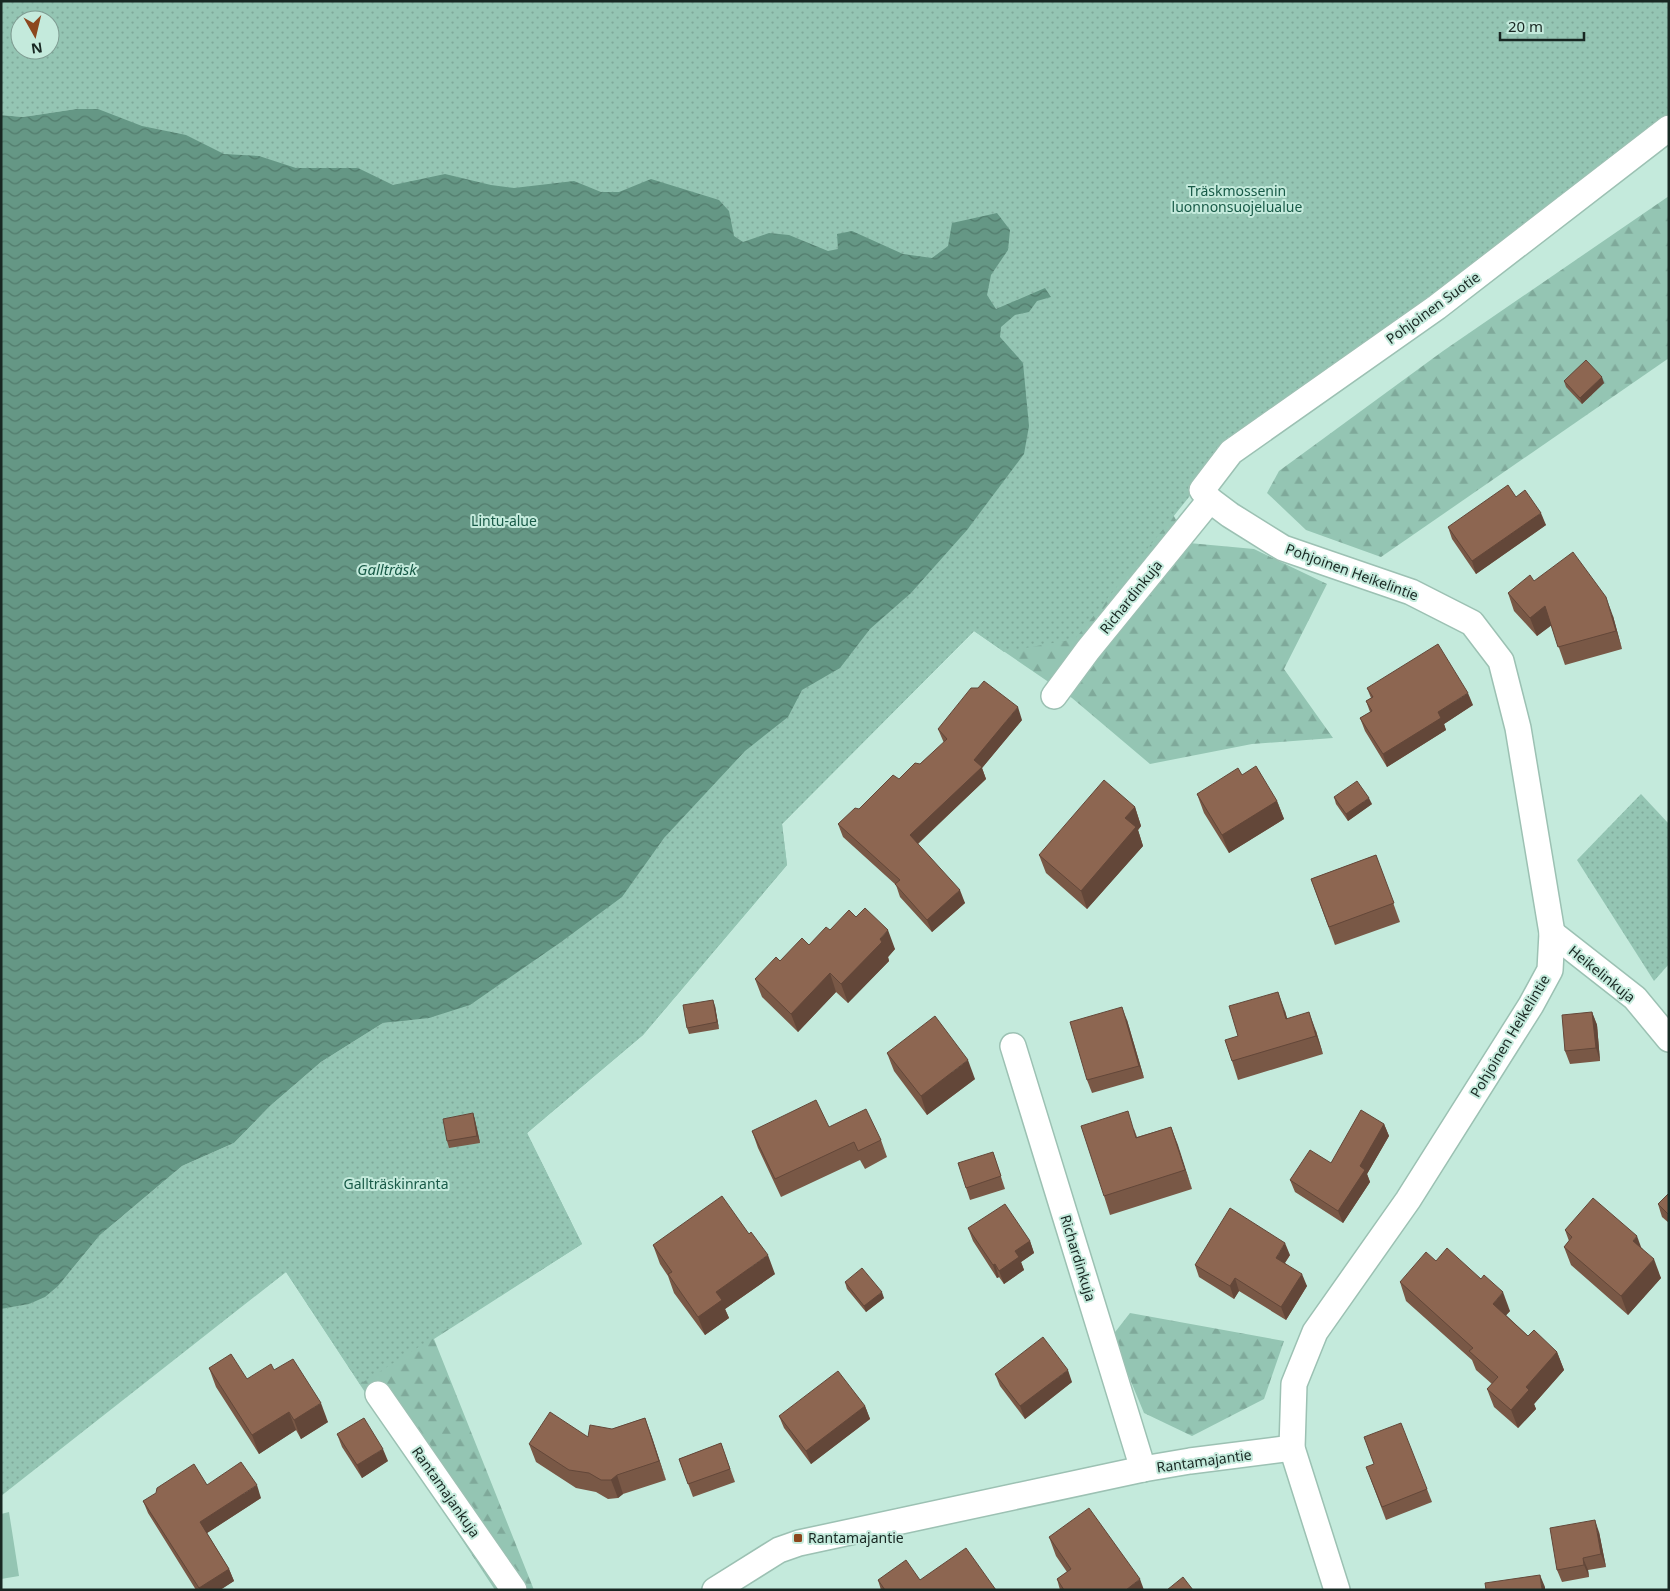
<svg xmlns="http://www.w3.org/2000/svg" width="1670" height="1591" viewBox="0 0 1670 1591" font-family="'Noto Sans',sans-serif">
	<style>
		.grass { fill: #94c5b3 }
		.forest { fill: url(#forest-firs) }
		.park { fill: url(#park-dots); fill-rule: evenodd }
		.water { fill: url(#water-waves) }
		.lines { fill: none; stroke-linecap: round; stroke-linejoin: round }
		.minor-casing { stroke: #9cc1b3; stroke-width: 28 }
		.minor { stroke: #fff; stroke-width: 25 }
		.wall { fill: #795846 }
		.shaded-wall { fill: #634739 }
		.building { fill: #8d6651; stroke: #634739 }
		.poi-dot { fill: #8c471e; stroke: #c4eadc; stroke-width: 2 }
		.labels { text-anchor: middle; stroke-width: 4; stroke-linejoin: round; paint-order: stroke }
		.park-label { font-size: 14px; fill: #185a47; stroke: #c4eadc }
		.street-label { font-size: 14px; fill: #182722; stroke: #c4eadc }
		.poi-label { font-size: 14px; fill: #182722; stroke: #c4eadc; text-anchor: start }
		.water-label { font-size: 15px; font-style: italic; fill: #175946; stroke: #c4eadc }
	</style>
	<defs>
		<pattern id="forest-firs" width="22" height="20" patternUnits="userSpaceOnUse" patternTransform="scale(1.25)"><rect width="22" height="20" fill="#94c5b3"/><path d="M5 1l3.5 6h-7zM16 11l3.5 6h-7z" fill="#7fa99a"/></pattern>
		<pattern id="park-dots" width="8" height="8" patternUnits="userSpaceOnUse" patternTransform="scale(1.25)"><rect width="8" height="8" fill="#94c5b3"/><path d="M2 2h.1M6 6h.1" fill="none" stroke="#7fa99a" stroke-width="1.8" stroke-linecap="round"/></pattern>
		<pattern id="water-waves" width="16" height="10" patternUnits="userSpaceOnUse" patternTransform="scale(1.25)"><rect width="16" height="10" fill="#659785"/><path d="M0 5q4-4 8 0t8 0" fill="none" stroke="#527b6c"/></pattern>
	</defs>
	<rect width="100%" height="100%" fill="#c4eadc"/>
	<path class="grass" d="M9,1512L19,1576L1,1579V1514Z"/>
	<g class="forest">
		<path d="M1669,196V358L1381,557L1306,530L1267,493L1279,471L1443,351Z"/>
		<path d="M1171,511L1189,543L1254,549L1327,584L1284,669L1333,738L1252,744L1150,764L1072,698L974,631L782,824L787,865L643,1035L527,1133L582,1244L434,1339L534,1590H495L286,1272L183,1350L1,1309L29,1304L745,751Z"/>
		<path d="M1130,1313L1284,1341L1264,1399L1192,1436L1144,1413L1112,1336Z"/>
	</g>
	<g class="park">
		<path d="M1,1H1669V117L1366,350L1204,466L1189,497L1075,639L1004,652L974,631L782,824L787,865L643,1035L527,1133L582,1244L360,1384L286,1272L1,1496V1309L29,1304L58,1286L100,1235L182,1166L234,1143L270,1106L321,1062L383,1023L429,1018L470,1005L76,109L23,117L1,115ZM20,20H50V50H20Z"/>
		<path d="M1641,794L1669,824V964L1654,981L1577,860Z"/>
	</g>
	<path class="water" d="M76,109H98L142,126L186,135L224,154L259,156L296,168H358L393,185L445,174L491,185L514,188L574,181L601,192H619L651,179L719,200L729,211L734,236L743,242L769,233L789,235L828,251L838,249L837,234L852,231L903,254L932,258L948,246L952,223L997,213L1010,230L1008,250L991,275L987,295L996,309L1045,288L1051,297L1037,301L1029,312L1015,315L1001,327L1000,337L1023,363L1029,426L1024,454L967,530L911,593L870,629L840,668L802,690L788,717L745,751L664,838L622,897L561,942L470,1005L429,1018L383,1023L321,1062L270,1106L234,1143L182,1166L100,1235L58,1286L45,1297L29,1304L1,1309V115L23,117Z"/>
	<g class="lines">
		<g class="minor-casing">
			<g id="minor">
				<path d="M1054,696L1088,650L1210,500"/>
				<path d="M1552,933L1635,998L1669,1039"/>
				<path d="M1013,1046L1143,1469"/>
				<path d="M378,1394L514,1590"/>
				<path d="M715,1590L779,1550L799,1543L1143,1469L1190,1461L1292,1448"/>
				<path d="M1337,1590L1292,1448L1294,1384L1315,1332L1408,1200L1531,1005L1550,970L1552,933L1518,728L1501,661L1472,623L1411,592L1283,548L1230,515L1210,500L1202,490L1231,452L1437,307L1669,128"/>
			</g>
		</g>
		<use href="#minor" class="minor"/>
	</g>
	<g class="wall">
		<path d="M1564,381L1604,383L1582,404L1566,387Z"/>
		<path d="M1516,497L1546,525L1476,574L1452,539L1448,527Z"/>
		<path d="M1534,581L1613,616L1622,649L1565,665L1551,625L1537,636L1514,611L1508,593Z"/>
		<path d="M1367,688L1473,705L1444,724L1446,730L1387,767L1365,731L1360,718L1370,712L1366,701L1371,698Z"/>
		<path d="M1022,720L982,768L986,779L918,844L965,903L932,932L900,897L896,885L843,837L838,824L920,764L944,743L938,729Z"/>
		<path d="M1242,775L1277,801L1284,819L1229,853L1204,813L1197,794Z"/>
		<path d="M1334,797L1372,804L1348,821L1336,804Z"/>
		<path d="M1135,807L1141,826L1138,830L1143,846L1087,909L1046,873L1039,855Z"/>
		<path d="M1376,855L1400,922L1335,945L1311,879Z"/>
		<path d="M856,917L895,949L888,957L889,961L848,1003L836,992L798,1032L762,997L755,979L780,961L809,945L830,930Z"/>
		<path d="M715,1006L719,1029L689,1034L687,1028Z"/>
		<path d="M1285,1011L1287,1019L1316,1031L1323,1054L1238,1080L1232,1061L1238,1036Z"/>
		<path d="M1592,1012L1597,1025L1600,1061L1570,1064L1565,1051Z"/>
		<path d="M1127,1020L1144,1078L1092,1093L1087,1080Z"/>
		<path d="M887,1053L975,1079L927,1115L894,1071Z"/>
		<path d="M473,1113L475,1120L480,1143L449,1148L447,1141Z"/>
		<path d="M1384,1124L1389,1136L1367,1174L1370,1182L1343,1223L1295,1192L1290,1180L1331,1163Z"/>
		<path d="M829,1127L881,1140L887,1157L865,1169L860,1160L781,1197L758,1148L752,1131Z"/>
		<path d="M1171,1127L1192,1189L1110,1215L1104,1196L1134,1129L1137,1137Z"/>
		<path d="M993,1152L1005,1189L970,1200L966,1188Z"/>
		<path d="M1669,1193V1223L1662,1217L1658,1204Z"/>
		<path d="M968,1228L1030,1241L1034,1253L1021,1262L1024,1270L1004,1284L999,1277L997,1278L973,1241Z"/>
		<path d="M1565,1230L1642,1248L1661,1278L1628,1315L1571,1265L1564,1247L1569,1241Z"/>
		<path d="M653,1245L775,1274L725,1309L729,1318L705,1335L674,1293L668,1276L660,1264Z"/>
		<path d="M1290,1255L1285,1263L1307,1286L1286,1320L1239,1291L1234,1299L1199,1277L1195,1265Z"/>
		<path d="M1436,1261L1510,1311L1506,1315L1528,1336L1557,1352L1564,1370L1534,1404L1536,1409L1518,1428L1494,1407L1487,1389L1492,1384L1476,1370L1472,1360L1406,1301L1400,1282Z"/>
		<path d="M845,1282L884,1298L866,1312L847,1289Z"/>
		<path d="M209,1368L247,1379L274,1370L328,1422L301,1439L296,1430L259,1454L216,1387Z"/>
		<path d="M995,1374L1072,1382L1025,1419L1000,1386Z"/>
		<path d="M865,1406L870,1419L811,1464L784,1428L779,1416Z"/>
		<path d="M645,1418L666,1480L623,1494L618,1498L608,1499L596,1492L576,1488L536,1462L529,1444L588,1437Z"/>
		<path d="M337,1434L388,1461L362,1478L342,1447Z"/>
		<path d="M721,1443L735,1482L693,1497L679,1459Z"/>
		<path d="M1374,1464L1427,1489L1432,1502L1386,1520L1371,1480Z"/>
		<path d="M207,1485L261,1498L207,1533L229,1569L234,1581L220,1590H196L148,1513L143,1501Z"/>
		<path d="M1599,1532L1606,1567L1588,1570L1589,1577L1562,1582L1557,1570Z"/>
		<path d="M1049,1537L1144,1590H1060L1057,1579L1067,1572L1056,1556Z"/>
		<path d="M878,1580H920L996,1590H881Z"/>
	</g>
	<g class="shaded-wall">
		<path d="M1602,377L1604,383L1582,404L1580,398Z"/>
		<path d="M1541,513L1546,525L1476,574L1472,561Z"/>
		<path d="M1606,597L1613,616L1622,649L1616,631Z"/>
		<path d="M1545,606L1552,625L1537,636L1530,618Z"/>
		<path d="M1468,693L1473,705L1444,724L1446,730L1387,767L1383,754L1438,712Z"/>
		<path d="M1018,707L1022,720L982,768L986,779L914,847L910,835Z"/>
		<path d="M1369,798L1372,804L1348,821L1346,814Z"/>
		<path d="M1277,801L1284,819L1229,853L1222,835Z"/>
		<path d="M1135,807L1141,826L1138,830L1143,846L1087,909L1081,891L1125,818Z"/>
		<path d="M960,890L965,903L932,932L927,920Z"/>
		<path d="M888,930L895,949L888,957L889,961L848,1003L841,984L880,939Z"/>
		<path d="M830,973L836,992L798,1032L791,1014Z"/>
		<path d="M1278,992L1285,1011L1293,1038L1286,1019Z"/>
		<path d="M713,1000L715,1006L719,1029L717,1022Z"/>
		<path d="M1122,1007L1127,1020L1144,1078L1139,1066Z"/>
		<path d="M1309,1012L1316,1031L1323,1054L1316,1036Z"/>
		<path d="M1592,1012L1597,1025L1600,1061L1596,1048Z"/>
		<path d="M968,1060L975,1079L927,1115L921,1096Z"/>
		<path d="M473,1113L475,1120L480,1143L477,1136Z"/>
		<path d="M1384,1124L1389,1136L1367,1174L1370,1182L1343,1223L1338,1211L1360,1166Z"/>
		<path d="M1171,1127L1178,1145L1192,1189L1185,1170Z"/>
		<path d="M1637,1236L1644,1255L1633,1241Z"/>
		<path d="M1030,1241L1034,1253L1021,1262L1024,1270L1004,1284L999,1271L1015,1251Z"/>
		<path d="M1285,1243L1290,1255L1280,1270L1276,1258Z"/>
		<path d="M768,1255L775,1274L725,1309L729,1318L705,1335L698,1317L716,1292Z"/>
		<path d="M1654,1259L1661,1278L1628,1315L1621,1296Z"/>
		<path d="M995,1264L999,1277L997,1278L993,1265Z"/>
		<path d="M1302,1274L1307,1286L1286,1320L1281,1307Z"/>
		<path d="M1235,1278L1239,1291L1234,1299L1230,1286Z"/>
		<path d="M882,1292L884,1298L866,1312L864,1306Z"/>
		<path d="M1503,1292L1510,1311L1500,1322L1493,1304Z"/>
		<path d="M1557,1352L1564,1370L1534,1404L1536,1409L1518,1428L1511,1410L1526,1387Z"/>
		<path d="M1068,1370L1072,1382L1025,1419L1020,1406Z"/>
		<path d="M321,1403L328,1422L301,1439L294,1420Z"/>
		<path d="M865,1406L870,1419L811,1464L806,1451Z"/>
		<path d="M289,1412L296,1430L259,1454L252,1435Z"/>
		<path d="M645,1418L652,1437L666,1480L659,1461Z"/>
		<path d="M383,1449L388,1461L362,1478L357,1465Z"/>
		<path d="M617,1475L623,1494L618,1498L611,1480Z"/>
		<path d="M257,1485L261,1498L204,1535L200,1522Z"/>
		<path d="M1595,1520L1599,1532L1606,1567L1601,1554Z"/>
		<path d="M1583,1558L1588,1570L1589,1577L1584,1565Z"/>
		<path d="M229,1569L234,1581L220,1590H199V1588Z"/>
		<path d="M1540,1575L1545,1587V1590H1542Z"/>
		<path d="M1140,1579L1144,1590H1126Z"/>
	</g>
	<g class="building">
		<path d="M1586,360L1602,377L1580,398L1564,381Z"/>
		<path d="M1508,485L1516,497L1525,490L1541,513L1472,561L1448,527Z"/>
		<path d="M1573,552L1606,597L1616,631L1558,647L1545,606L1530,618L1508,593L1530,575L1534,581Z"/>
		<path d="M1438,644L1468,693L1438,712L1441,718L1383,754L1360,718L1372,711L1366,701L1373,697L1367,688Z"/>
		<path d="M984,681L1018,707L974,760L982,767L910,835L960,890L927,920L895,884L900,880L838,824L855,808L859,809L893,775L899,779L915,763L920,764L947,739L938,729L971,688H978Z"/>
		<path d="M1256,766L1277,801L1222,835L1197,794L1238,768L1242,775Z"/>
		<path d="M1104,780L1135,807L1125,818L1136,827L1081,891L1039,855Z"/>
		<path d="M1357,781L1369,798L1346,814L1334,797Z"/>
		<path d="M1376,855L1394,903L1329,927L1311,879Z"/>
		<path d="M865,908L888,930L880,939L882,942L841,984L830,973L791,1014L755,979L776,957L780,961L802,938L809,945L826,927L830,930L849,910L856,917Z"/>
		<path d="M1278,992L1286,1019L1309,1012L1316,1036L1232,1061L1225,1040L1238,1036L1229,1006Z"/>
		<path d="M713,1000L717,1022L687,1028L683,1005Z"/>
		<path d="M1122,1007L1139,1066L1087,1080L1070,1022Z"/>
		<path d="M1592,1012L1596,1048L1565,1051L1562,1015Z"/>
		<path d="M935,1016L968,1060L921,1096L887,1053Z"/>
		<path d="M816,1100L829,1127L866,1109L881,1140L858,1151L854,1142L775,1179L752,1131Z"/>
		<path d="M1361,1110L1384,1124L1360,1166L1365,1170L1338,1211L1290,1180L1310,1150L1331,1163Z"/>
		<path d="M1128,1111L1136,1138L1171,1127L1185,1170L1104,1196L1081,1126Z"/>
		<path d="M473,1113L477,1136L447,1141L443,1119Z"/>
		<path d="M993,1152L1001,1176L966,1188L958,1163Z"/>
		<path d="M1669,1193V1215L1658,1204Z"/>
		<path d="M722,1196L749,1234L751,1232L768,1255L716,1292L722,1300L698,1317L668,1274L672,1272L653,1245Z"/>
		<path d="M1593,1198L1637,1236L1633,1241L1654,1259L1621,1296L1564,1247L1572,1237L1565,1230Z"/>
		<path d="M1005,1204L1030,1241L1015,1251L1019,1257L999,1271L995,1264L993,1265L968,1228Z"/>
		<path d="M1230,1208L1285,1243L1276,1258L1302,1274L1281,1307L1235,1278L1230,1286L1195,1265Z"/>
		<path d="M1447,1248L1481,1279L1484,1275L1503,1292L1493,1304L1528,1336L1534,1330L1557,1352L1526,1387L1529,1390L1511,1410L1487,1389L1498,1377L1469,1351L1473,1348L1400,1282L1426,1252L1436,1261Z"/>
		<path d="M862,1268L882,1292L864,1306L845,1282Z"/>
		<path d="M1043,1337L1068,1370L1020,1406L995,1374Z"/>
		<path d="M231,1354L247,1379L271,1364L274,1370L293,1359L321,1403L294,1420L289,1412L252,1435L209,1368Z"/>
		<path d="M838,1371L865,1406L806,1451L779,1416Z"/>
		<path d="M550,1412L588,1437L590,1425L612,1429L645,1418L659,1461L617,1475L611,1480H601L589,1473L569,1470L529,1444Z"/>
		<path d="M364,1418L383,1449L357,1465L337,1434Z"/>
		<path d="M1401,1423L1427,1489L1382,1507L1366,1467L1374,1464L1364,1437Z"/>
		<path d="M721,1443L730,1469L688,1484L679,1459Z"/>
		<path d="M241,1462L257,1485L200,1522L229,1569L199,1588L143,1501L156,1493L157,1488L194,1464L207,1485Z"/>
		<path d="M1089,1508L1140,1579L1126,1590H1064L1057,1579L1071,1569L1049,1537Z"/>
		<path d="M1595,1520L1601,1554L1583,1558L1584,1565L1557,1570L1550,1528Z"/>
		<path d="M966,1548L996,1590H885L878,1580L906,1560L920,1580Z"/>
		<path d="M1540,1575L1542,1590H1486L1485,1583Z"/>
		<path d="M1183,1577L1193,1590H1167Z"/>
	</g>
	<rect class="poi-dot" x="793" y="1533" width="10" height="10" rx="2.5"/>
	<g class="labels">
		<g class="park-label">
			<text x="1237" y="196">Träskmossenin<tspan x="1237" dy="16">luonnonsuojelualue</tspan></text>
			<text x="504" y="526">Lintu-alue</text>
			<text x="396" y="1189">Gallträskinranta</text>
		</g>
		<g class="street-label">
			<text transform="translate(1433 308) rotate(-36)" y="5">Pohjoinen Suotie</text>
			<text transform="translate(1352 572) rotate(20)" y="5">Pohjoinen Heikelintie</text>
			<text transform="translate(1131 597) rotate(-51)" y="5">Richardinkuja</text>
			<text transform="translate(1602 974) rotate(39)" y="5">Heikelinkuja</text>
			<text transform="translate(1510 1036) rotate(-59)" y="5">Pohjoinen Heikelintie</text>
			<text transform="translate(1078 1258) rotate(73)" y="5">Richardinkuja</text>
			<text transform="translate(1204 1461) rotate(-8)" y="5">Rantamajantie</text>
			<text transform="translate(446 1492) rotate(55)" y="5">Rantamajankuja</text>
		</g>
		<g class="poi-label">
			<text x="808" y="1543">Rantamajantie</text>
		</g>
		<g class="water-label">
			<text x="387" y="575">Gallträsk</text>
		</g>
	</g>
	<rect width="1670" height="1591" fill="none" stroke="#182722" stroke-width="5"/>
	<g transform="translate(35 35) rotate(172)"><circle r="24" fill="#c4eadc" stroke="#7f9c92"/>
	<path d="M0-4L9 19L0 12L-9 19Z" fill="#8c471e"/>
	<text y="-8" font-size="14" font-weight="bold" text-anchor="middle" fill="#182722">N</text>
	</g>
	<path d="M1500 32v8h84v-8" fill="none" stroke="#182722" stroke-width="2.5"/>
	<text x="1508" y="32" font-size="15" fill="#182722" stroke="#c4eadc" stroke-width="4" paint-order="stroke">20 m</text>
</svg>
